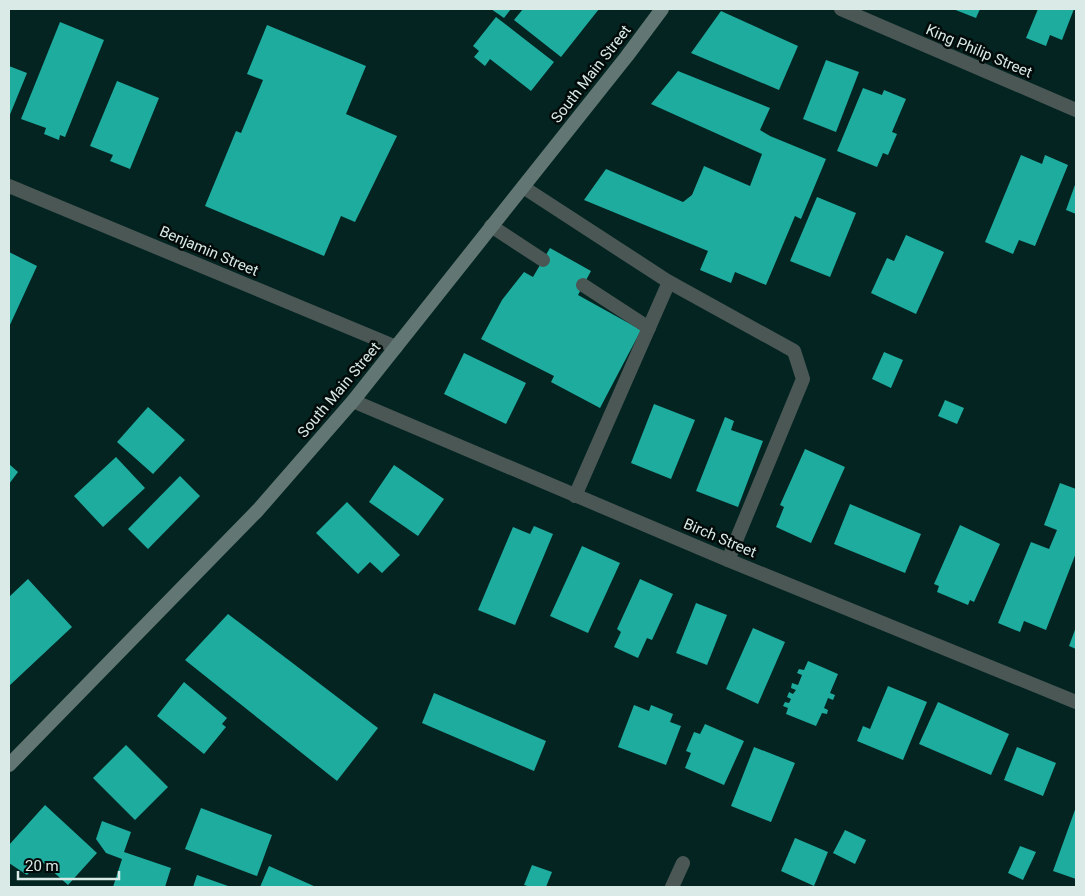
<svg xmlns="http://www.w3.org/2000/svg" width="1085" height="896" viewBox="0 0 1085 896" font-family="Roboto,sans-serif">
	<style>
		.building { fill: #1eac9f }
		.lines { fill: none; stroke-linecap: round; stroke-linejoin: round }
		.service { stroke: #4a5755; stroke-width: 14 }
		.minor { stroke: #4a5755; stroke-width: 14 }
		.secondary { stroke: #627774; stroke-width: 14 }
		.labels { text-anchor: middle; stroke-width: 5; stroke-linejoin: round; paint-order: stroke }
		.street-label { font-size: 15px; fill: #d9eae7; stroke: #020b09 }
	</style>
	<rect width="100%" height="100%" fill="#042421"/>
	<g class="building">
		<path d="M491,9H511L504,18Z"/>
		<path d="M523,9H599L561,57L514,20Z"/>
		<path d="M953,9H980L976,18Z"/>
		<path d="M1038,9H1074L1062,40L1050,35L1046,46L1026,38Z"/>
		<path d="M721,11L798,46L779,90L691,53Z"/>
		<path d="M496,17L554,62L531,91L490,59L485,66L474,57L479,51L473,46Z"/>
		<path d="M60,22L104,40L65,137L60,135L59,140L44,134L46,128L21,119Z"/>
		<path d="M267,25L366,66L346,114L397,136L355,222L341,216L324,256L205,206L236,131L241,133L263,80L247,74Z"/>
		<path d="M826,60L859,72L836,132L803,119Z"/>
		<path d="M9,66L27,73L9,117Z"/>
		<path d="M678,71L770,108L760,130L770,136L826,159L801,219L795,216L766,285L735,272L731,283L700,270L708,251L584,200L606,169L683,202L692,195L704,166L750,186L762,154L651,104Z"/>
		<path d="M117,81L159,98L130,169L110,161L113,155L90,146Z"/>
		<path d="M863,88L882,95L884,90L906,99L892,132L897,134L888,155L883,153L877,167L837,151Z"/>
		<path d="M1021,155L1042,164L1045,155L1068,165L1035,246L1019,240L1013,254L985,242Z"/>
		<path d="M1076,182V214L1066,210Z"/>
		<path d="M817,197L856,213L830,277L790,261Z"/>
		<path d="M906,235L944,252L916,314L871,293L887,258L894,261Z"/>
		<path d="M550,248L591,271L578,295L641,330L600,408L551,382L554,376L481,339L502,300L524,272L533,277Z"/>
		<path d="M9,252L37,266L9,327Z"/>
		<path d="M884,352L903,360L891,388L872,379Z"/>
		<path d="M464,353L526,383L506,424L444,394Z"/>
		<path d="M945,400L964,408L957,424L938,416Z"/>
		<path d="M654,404L695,420L671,479L631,463Z"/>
		<path d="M148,407L185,440L153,474L117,442Z"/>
		<path d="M725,417L734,421L731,430L763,441L738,507L696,491Z"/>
		<path d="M805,449L845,467L811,543L776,527L784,507L780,505Z"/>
		<path d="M116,457L145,488L103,527L74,496Z"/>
		<path d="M9,464L18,472L9,484Z"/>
		<path d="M394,465L444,499L418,536L369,502Z"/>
		<path d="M180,476L200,496L148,549L128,529Z"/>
		<path d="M1060,483L1076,489V553L1046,630L1024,621L1020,632L998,623L1031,542L1049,549L1057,530L1044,525Z"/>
		<path d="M347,502L400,555L382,573L370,562L358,574L316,533Z"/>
		<path d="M850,504L921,534L905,573L834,544Z"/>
		<path d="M960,525L1000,544L974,602L970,600L968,605L937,592L939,586L934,584Z"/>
		<path d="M534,526L553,534L515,625L478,610L513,527L530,534Z"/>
		<path d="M582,546L620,563L588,633L550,616Z"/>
		<path d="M28,579L72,627L9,686V597Z"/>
		<path d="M640,579L673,594L652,640L647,638L638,658L614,647L621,632L617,629Z"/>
		<path d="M696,603L727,615L707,665L676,653Z"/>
		<path d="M228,614L378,728L337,781L185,660Z"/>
		<path d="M1076,627V649L1069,646Z"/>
		<path d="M753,628L785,642L758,704L726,689Z"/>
		<path d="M808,661L838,674L830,693L835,695L833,700L828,698L824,708L828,710L827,714L822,713L816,726L786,714L788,708L783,706L785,702L789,703L791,699L787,697L789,692L793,694L796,690L791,688L792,683L798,685L802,675L797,673L799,669L804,670Z"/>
		<path d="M184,682L227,718L222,724L226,727L204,754L157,716Z"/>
		<path d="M888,686L927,702L903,760L857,741L863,726L870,729Z"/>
		<path d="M434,693L546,741L534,771L422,723Z"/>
		<path d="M938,702L1009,734L991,775L919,744Z"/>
		<path d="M634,705L649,711L651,705L673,714L670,722L681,726L666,765L618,747Z"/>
		<path d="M705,724L744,741L724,785L685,768L691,753L686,751L694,732L700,734Z"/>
		<path d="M126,745L168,787L135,820L93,778Z"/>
		<path d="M754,747L795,763L771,822L731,806Z"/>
		<path d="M1017,747L1056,763L1043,796L1004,780Z"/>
		<path d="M45,805L97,853L68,885L40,860L27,875L9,863V845Z"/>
		<path d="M1076,807V879L1053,871Z"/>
		<path d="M201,808L272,835L257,876L185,849Z"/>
		<path d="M102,821L131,832L124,852L171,868L165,887H113L122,859L106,853L96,839Z"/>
		<path d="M845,830L866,840L855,864L833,853Z"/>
		<path d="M795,838L828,852L814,886L781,871Z"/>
		<path d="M1020,846L1036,852L1023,880L1008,873Z"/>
		<path d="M532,865L552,872L546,887H531L524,885Z"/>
		<path d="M269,866L316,887H260Z"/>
		<path d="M197,875L231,887H193Z"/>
	</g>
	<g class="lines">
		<g class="service">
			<path d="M523,187L669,282L575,496"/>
			<path d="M491,226L543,260"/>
			<path d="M669,282L794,351L803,379L728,560"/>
			<path d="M583,285L649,328"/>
		</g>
		<g class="minor">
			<path d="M841,9L1076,110"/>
			<path d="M9,186L396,347"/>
			<path d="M353,401L728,560L1076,702"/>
			<path d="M672,887L683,863"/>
		</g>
		<path class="secondary" d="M9,765L258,510L353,401L627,56L662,9"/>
	</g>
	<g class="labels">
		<g class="street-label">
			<text transform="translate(979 51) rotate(23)" y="5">King Philip Street</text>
			<text transform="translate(591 74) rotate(-52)" y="5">South Main Street</text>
			<text transform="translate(209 251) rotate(23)" y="5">Benjamin Street</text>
			<text transform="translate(339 390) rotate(-50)" y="5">South Main Street</text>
			<text transform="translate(720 538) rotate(23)" y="5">Birch Street</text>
		</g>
	</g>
	<rect width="1085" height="896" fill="none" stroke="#d9eae7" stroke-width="20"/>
	<path d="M18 871v8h101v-8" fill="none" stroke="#d9eae7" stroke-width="2.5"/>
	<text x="25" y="871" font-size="15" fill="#d9eae7" stroke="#020b09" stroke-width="4" paint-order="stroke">20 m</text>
</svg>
